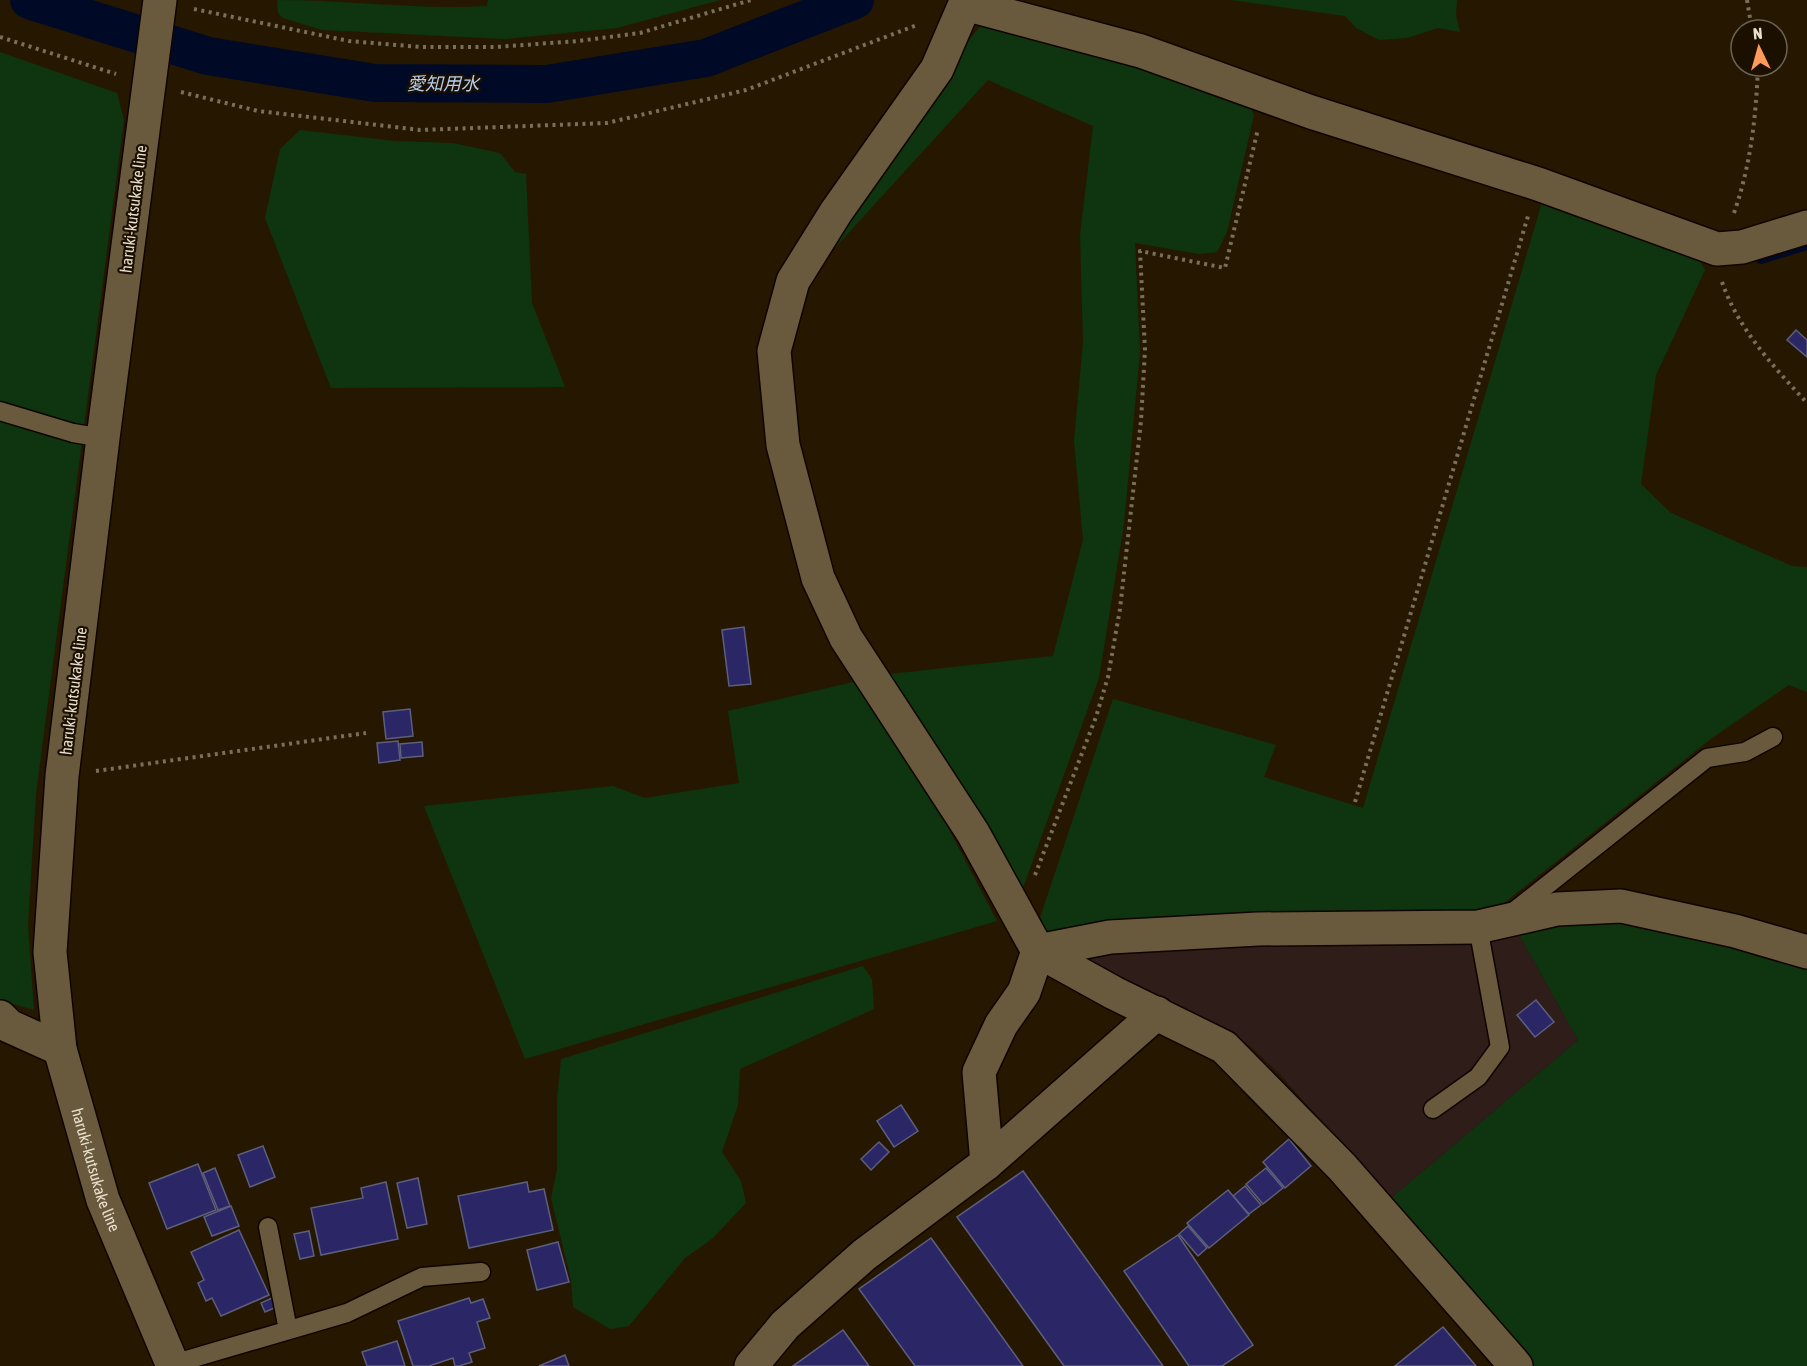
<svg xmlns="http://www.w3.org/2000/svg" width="1807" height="1366" viewBox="0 0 1807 1366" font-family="'Asap Condensed','Noto Sans JP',sans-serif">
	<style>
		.industrial { fill: #2f1d19 }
		.green { fill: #0e350f }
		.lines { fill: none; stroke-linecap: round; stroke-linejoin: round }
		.stream { stroke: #000926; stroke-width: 10 }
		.canal { stroke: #000926; stroke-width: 38 }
		.building { fill: #2b2666; stroke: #5d5f7e; stroke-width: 1.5 }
		.lane-casing { stroke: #0f0400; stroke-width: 21 }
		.street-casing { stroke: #0f0400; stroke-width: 36 }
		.secondary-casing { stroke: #0f0400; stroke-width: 36 }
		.path { stroke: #7a6f5a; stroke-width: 4; stroke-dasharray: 3 4.5; stroke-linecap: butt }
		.lane { stroke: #6a5a3d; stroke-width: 18 }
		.street { stroke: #6a5a3d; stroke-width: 33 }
		.secondary { stroke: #6a5a3d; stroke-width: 33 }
		.labels { text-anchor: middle; stroke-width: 4.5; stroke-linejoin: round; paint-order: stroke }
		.street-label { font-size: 16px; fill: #e9e0cf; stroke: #1b1000 }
		.water-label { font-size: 18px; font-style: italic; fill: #b4cdef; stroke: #1b1000 }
	</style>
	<rect width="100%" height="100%" fill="#261800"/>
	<path class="industrial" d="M1517,931L1578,1040L1389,1200L1280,1074L1250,1046L1225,1029L1090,963L1096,949Z"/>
	<g class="green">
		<path d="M277,0C347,0 417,10 487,6L488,0H720L617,28L505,39L322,30L283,18L278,13Z"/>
		<path d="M1231,0H1457L1456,15L1460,32L1438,28L1407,38L1379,40L1356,28L1345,16Z"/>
		<path d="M986,19L1249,103L1254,115L1227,232L1217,252L1199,254L1135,243L1140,352L1124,524L1099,678L1020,896L890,674L1053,656L1083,540L1074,441L1083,342L1080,235L1093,126L988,80L822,262L961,50Z"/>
		<path d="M0,52L117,93L124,120L36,794L28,925L34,1010L0,1000Z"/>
		<path d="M300,130L395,141L453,143L500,153L515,172L526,174L532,303L565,387L331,388L265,218L280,149Z"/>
		<path d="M1543,199L1696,254L1705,270L1656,375L1641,484L1671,513L1792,566L1807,567V692L1789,685L1712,738L1499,907L1467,916L1051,937L1038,924L1113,699L1276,745L1264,777L1363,808Z"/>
		<path d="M862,680L942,816L997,921L525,1059L424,806L613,786L645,798L739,783L728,711Z"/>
		<path d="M1586,914L1807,963V1366H1533L1389,1200L1578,1040L1517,931Z"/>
		<path d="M863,966L872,979L874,1009L740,1069L738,1105L722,1152L741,1181L746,1203L713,1238L685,1258L629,1326L610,1329L573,1307L571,1280L551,1198L557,1170V1100L561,1059Z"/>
	</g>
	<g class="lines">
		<path class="stream" d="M1761,259L1807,245"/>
		<path class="canal" d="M29,0L208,56L375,83L547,84L706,58L855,0"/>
	</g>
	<g class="building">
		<path d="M1796,330L1807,340V357L1787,340Z"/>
		<path d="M744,627L751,684L729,686L722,630Z"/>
		<path d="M410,709L413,736L386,739L383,712Z"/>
		<path d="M398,741L400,760L379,763L377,743Z"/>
		<path d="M422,742L423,756L401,758L400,744Z"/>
		<path d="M1536,1000L1554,1022L1535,1037L1517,1015Z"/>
		<path d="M901,1105L918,1131L894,1147L877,1121Z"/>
		<path d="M1289,1139L1311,1166L1285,1188L1263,1162Z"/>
		<path d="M879,1142L889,1152L871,1170L861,1159Z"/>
		<path d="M263,1146L275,1177L250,1187L238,1155Z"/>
		<path d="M198,1164L216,1210L167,1229L149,1183Z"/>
		<path d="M215,1168L230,1206L218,1210L203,1173Z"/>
		<path d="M1266,1168L1283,1188L1263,1204L1246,1184Z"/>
		<path d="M1023,1171L1163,1366H1064L957,1217Z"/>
		<path d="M418,1178L427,1224L407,1228L397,1183Z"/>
		<path d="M386,1182L398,1239L321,1255L311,1208L363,1198L361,1188Z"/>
		<path d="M527,1182L529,1192L544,1189L553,1230L469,1248L458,1196Z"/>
		<path d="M1245,1186L1261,1205L1249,1214L1233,1196Z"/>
		<path d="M1228,1190L1249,1215L1209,1248L1187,1223Z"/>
		<path d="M231,1206L239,1226L212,1236L204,1217Z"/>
		<path d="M1188,1226L1207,1248L1198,1256L1179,1234Z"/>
		<path d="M239,1230L269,1295L221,1316L212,1298L206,1301L198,1283L204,1280L191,1252Z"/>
		<path d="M309,1231L314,1256L300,1259L294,1234Z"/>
		<path d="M1178,1235L1253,1345L1222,1366H1189L1124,1271Z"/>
		<path d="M931,1238L1023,1366H915L859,1289Z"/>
		<path d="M558,1242L569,1282L537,1290L527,1250Z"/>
		<path d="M272,1298L277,1307L265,1312L261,1303Z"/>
		<path d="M469,1298L471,1303L483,1299L490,1318L477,1322L485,1348L469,1353L472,1362L459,1366H455L453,1358L429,1366H413L398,1321Z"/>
		<path d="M1443,1327L1476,1366H1395Z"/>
		<path d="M843,1330L869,1366H793Z"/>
		<path d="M397,1341L405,1366H367L362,1352Z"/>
		<path d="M565,1355L569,1366H539Z"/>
	</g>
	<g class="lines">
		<g class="lane-casing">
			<g id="lane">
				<path d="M0,411L73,433L103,438"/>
				<path d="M1512,913L1707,758L1745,752L1773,737"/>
				<path d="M1433,1109L1478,1077L1500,1047L1478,927"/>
				<path d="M268,1227L288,1330"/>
				<path d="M173,1364L347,1313L422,1277L481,1272"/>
			</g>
		</g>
		<g class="street-casing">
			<g id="street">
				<path d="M1038,951L1110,937L1258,929L1478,927L1557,909L1621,906L1735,931L1807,952"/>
				<path d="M0,1017L9,1026L60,1049"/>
				<path d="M987,1163L979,1072L1001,1025L1024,992L1038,951"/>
				<path d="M751,1366L785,1325L864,1255L987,1163L1157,1013"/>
				<path d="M1516,1366L1342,1167L1224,1047L1114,993L1038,951L973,833L846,638L818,578L783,445L774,351L793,281L836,212L937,69L965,4L1141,51L1311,112L1538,184L1717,249L1742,247L1807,227"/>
			</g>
		</g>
		<g class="secondary-casing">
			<g id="secondary">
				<path id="s1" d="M160,0L103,438L62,776L50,952L60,1049L103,1200L173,1366"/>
			</g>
		</g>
		<g class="path">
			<path d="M1747,0L1752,30"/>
			<path d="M194,9L349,41L421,47H496L578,41L640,33L751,0"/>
			<path d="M0,37L116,74"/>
			<path d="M181,92L258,111L420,130L607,123L746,90L917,25"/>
			<path d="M1734,213C1751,164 1756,117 1758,66"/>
			<path d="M1722,282C1738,329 1774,367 1807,403"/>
			<path d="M96,771L366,733"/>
			<path d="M1355,802L1528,216"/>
			<path d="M1035,875L1096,717L1108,677L1120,609L1141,421L1145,350L1140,251L1225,268L1258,129"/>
		</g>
		<use href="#lane" class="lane"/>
		<use href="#street" class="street"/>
		<use href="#secondary" class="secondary"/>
	</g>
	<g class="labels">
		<g class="street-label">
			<text transform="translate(133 209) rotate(-83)" y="6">haruki-kutsukake line</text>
			<text transform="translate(73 691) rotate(-83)" y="6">haruki-kutsukake line</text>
			<text dy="6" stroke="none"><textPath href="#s1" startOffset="1182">haruki-kutsukake line</textPath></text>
		</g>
		<g class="water-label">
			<text x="443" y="90">愛知用水</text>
		</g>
	</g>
	<g transform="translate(1759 48) rotate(355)"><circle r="28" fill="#1b1000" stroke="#6d6353" stroke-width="1.5"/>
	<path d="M0-4.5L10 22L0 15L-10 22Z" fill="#ff9b5a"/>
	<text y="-9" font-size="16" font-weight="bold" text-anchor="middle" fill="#e9e0cf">N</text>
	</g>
</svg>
